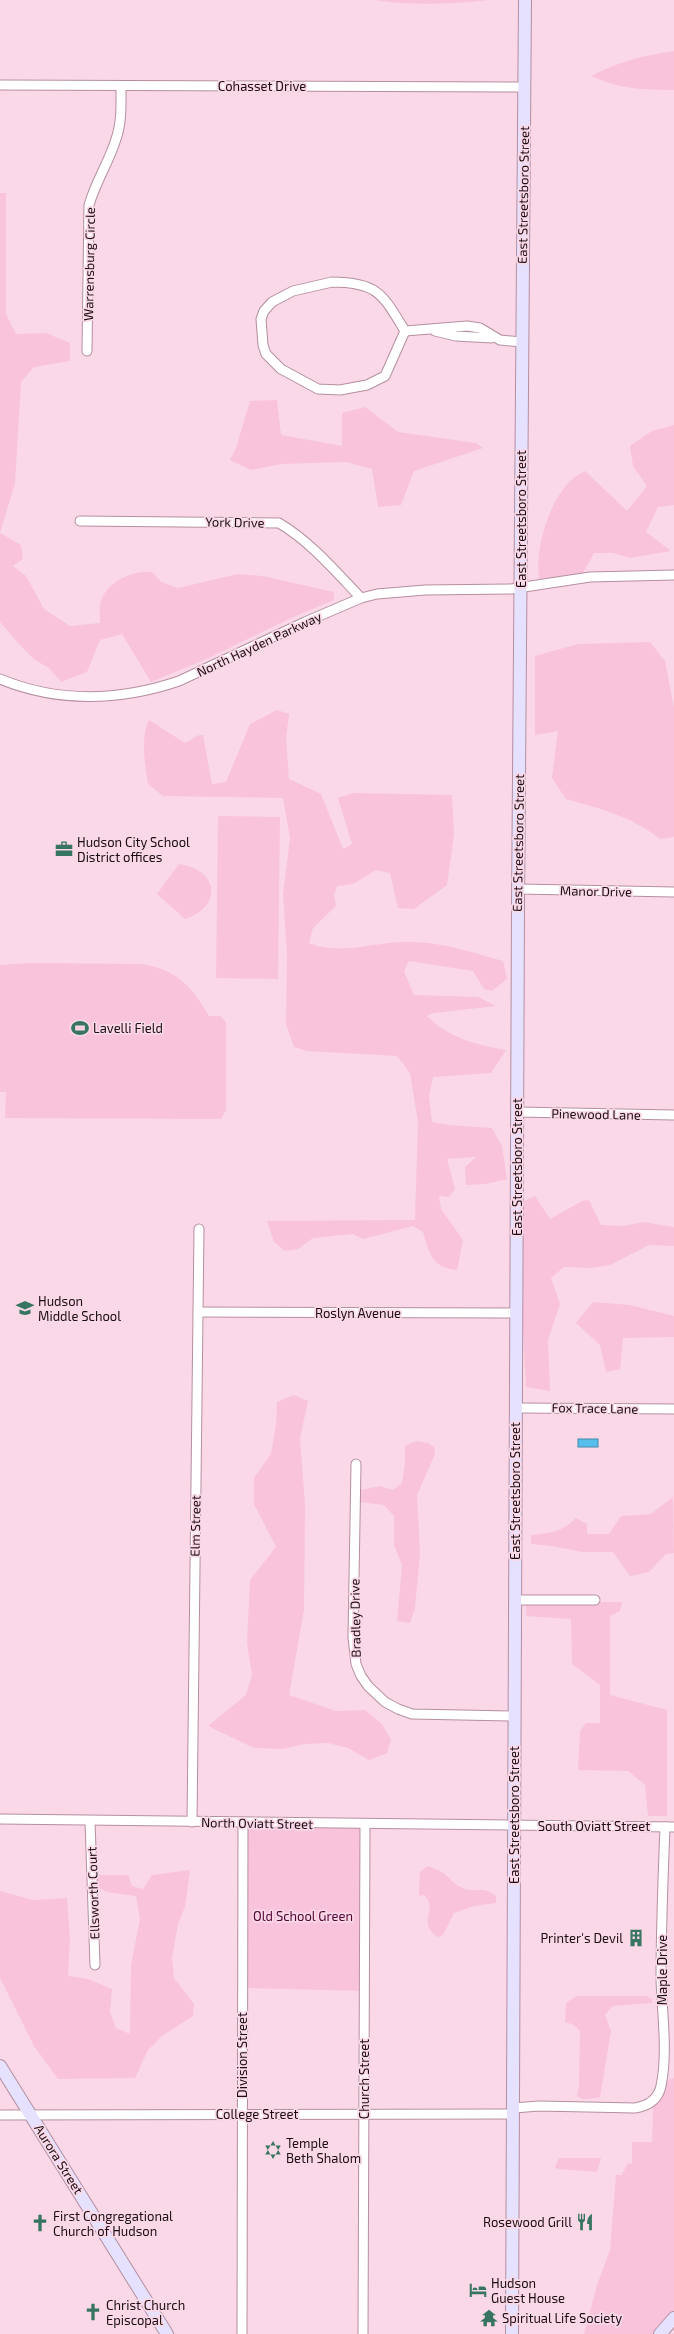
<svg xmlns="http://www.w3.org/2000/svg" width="674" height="2334" viewBox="0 0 674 2334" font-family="'Exo 2',sans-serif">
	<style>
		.green { fill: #f9c3dc }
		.water { fill: #56beeb; stroke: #4489aa }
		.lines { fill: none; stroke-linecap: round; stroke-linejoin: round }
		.street-casing { stroke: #b58fa0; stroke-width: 11 }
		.secondary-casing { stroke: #b58fa0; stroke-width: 14 }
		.street { stroke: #fff; stroke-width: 9 }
		.secondary { stroke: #e5e1fe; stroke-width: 12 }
		.labels { text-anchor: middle; stroke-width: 3.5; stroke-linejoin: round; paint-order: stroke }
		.street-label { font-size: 13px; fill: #1a0d13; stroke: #fad8e7 }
		.poi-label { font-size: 13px; fill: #1a0d13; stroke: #fad8e7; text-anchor: start }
		.park-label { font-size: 13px; fill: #520434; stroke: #fad8e7 }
	</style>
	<rect width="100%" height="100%" fill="#fad8e7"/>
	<g class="green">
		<path d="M375,0H490C451,4 413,6 375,0Z"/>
		<path d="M674,51V90C643,90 620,89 591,76C618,62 644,55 674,51Z"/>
		<path d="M0,193H6V314L16,334L46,333L70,343V361L34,367L21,382L15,483L0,533Z"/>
		<path d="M277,400L281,435L342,446V413L365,407L398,432L476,443L483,448L414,471L401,505L378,507L372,469L346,462L281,464L251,470L230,460L236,448L250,401Z"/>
		<path d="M674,425V505L658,507L646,532L671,551L630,558L613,553H594L583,573L539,579C535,548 548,504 570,481C574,477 580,474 585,471L627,511L647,486L633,466L630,446L652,431Z"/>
		<path d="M0,533L21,545L23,559L13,566L26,576L44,609L70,626L100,623C100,616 99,607 101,601C107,581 134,570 152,572L161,582L178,588L238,574L262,576L334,592V600L291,618L209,658L151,682L122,634L100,640L87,672L61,682L49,668L35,660L19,644L0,622Z"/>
		<path d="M650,642L665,661L674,708V837L660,839C631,816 601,809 566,799L552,778L558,731L535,735V656L578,644Z"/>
		<path d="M277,710L289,714L286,739L289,779L321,794L343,849L352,844L338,798L353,793L452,795L454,834L447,885L414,909L398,908L390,873L376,870L353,884L337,886L334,895L336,906L313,928L309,943C342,957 379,940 414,942C445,943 474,953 503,961L507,979L492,991L484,989L473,971L409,961L404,971L414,995L478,997L496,1006L433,1013L427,1016C449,1038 477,1045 506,1050L491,1073L433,1077L429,1096L432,1122L449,1125L492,1128L502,1146L507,1179L486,1184L466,1185L465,1167L476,1157L447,1159L455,1189L449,1197L439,1196L441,1209L463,1240L457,1270C432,1268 429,1253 423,1232L413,1226L363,1239L353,1234L313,1238L298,1249L285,1251L274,1242L267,1221L415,1220L418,1122L410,1073L397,1056L307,1051L294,1047L286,1024L287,954L283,894L290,838L283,798L163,796L148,784C145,763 140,739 149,720L185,743L199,735H203L212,784L226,782L250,724Z"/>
		<path d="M218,816L280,817L278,979L216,978Z"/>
		<path d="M179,864C220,870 222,907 185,919L157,894Z"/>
		<path d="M30,963L142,964C178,970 192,987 209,1016H221L226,1023V1110L221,1119L5,1118L6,1092H0V965Z"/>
		<path d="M535,1196L550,1219L582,1201L589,1200L601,1225L625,1226L643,1222L674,1227V1246L649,1245L610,1265L590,1268L564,1267L551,1278L560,1304L548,1340L550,1391L526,1387C522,1325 522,1264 520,1203Z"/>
		<path d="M593,1302L630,1305L674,1316V1337L623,1338L620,1369L606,1372L600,1345L576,1323Z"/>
		<path d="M294,1395L308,1401L300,1438L305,1504L304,1610L289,1695L336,1711L365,1710L382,1724L391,1740L387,1753L369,1760L348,1748L328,1743L304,1744L283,1749L254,1748L208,1726L246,1695L252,1675L247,1643L250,1580L276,1547L254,1504V1478L271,1454L276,1424L277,1402Z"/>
		<path d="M416,1441L428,1443L434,1447L435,1454L417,1495L420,1553L415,1608L410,1623L397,1621L402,1565L394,1545V1516L384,1505L360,1502L361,1490L380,1486L393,1490L402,1483L405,1463V1446Z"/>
		<path d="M673,1497L674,1553L666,1554L649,1572L630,1576L613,1552H582L552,1546L531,1544V1535C551,1533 562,1532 576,1518L587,1524V1534H609L621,1516L651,1514Z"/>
		<path d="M526,1602H622L620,1611L610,1616V1695L667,1710V1816H648L645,1785L628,1771L578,1770L580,1731L586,1723H600V1685L572,1664L571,1619L526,1616Z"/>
		<path d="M243,1824H365L364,1991L242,1988Z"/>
		<path d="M428,1866C433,1868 439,1870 443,1873C450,1878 454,1885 463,1888C474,1894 483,1885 496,1896V1903L474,1906L454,1913L443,1935L438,1937C415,1922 440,1910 424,1895L419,1896L420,1872Z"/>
		<path d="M190,1870L185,1907L178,1924L172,1958L174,1978L194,2004L193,2016L162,2036L148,2050L135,2078L58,2079L34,2046L0,1978V1891L33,1900L67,1898L70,1939L68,1976L88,1979L112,1989L110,2012L116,2028L130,2034L131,1965L140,1919L136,1896L107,1892L95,1886V1875H128L132,1886L143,1889L152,1875Z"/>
		<path d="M577,1996H646L652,1999V2003L612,2006L605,2015L611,2031L600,2097C592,2099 583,2101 577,2096L579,2086L580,2031L574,2025L565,2022L566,2003Z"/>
		<path d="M674,2078V2319L661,2334H584L597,2285L610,2250L616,2175H622L627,2164L632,2163V2142H652L653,2107L658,2103L668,2080Z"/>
		<path d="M559,2158H601L597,2172L558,2169L555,2167Z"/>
	</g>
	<rect class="water" x="578" y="1439" width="20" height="8"/>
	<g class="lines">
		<g class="street-casing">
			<g id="street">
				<path d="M0,85L525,87"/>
				<path d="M332,282C378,282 383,295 405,331L385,376L367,385L340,390L318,389L281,369L266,354L263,345L261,319L264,311L272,302L293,291Z"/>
				<path d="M405,331L467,326L480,328L500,340L522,342"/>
				<path d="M435,331L456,336L492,338"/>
				<path d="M87,351L89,205C96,181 109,162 116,139C122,122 121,104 121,86"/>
				<path d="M80,521L279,523C311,542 336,572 361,598"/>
				<path d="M0,679C58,703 120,701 179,681L305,622L361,598L377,594L425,590L511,589L590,577L674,575"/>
				<path d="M518,889L674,892"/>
				<path d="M517,1112L674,1115"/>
				<path d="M198,1312L517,1313"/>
				<path d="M516,1408L674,1409"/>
				<path d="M356,1464L353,1637L356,1664L361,1676L368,1686L385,1702L398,1709L412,1714L514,1716"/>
				<path d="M515,1600H595"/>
				<path d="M0,1819L674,1827"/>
				<path d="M90,1821L95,1965"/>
				<path d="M192,1822L199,1229"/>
				<path d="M514,2108L539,2106L635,2108C648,2106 658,2100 661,2086C668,2052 662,2014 661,1979C661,1929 663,1877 665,1827"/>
				<path d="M0,2115L513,2114"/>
				<path d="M242,2334L243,1824"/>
				<path d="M363,2334L365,1824"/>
			</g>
		</g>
		<g class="secondary-casing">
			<g id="secondary">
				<path d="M0,2066L167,2334"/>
				<path d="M512,2334L518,907L525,0"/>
				<path d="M660,2334L674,2318"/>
			</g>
		</g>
		<use href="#street" class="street"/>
		<use href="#secondary" class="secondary"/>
	</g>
	<defs>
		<g id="office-bare" transform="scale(1.38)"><path d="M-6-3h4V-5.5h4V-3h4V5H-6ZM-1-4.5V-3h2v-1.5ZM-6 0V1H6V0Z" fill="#377461" stroke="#fad8e7" stroke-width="2.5" paint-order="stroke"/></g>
		<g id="stadium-bare" transform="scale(1.38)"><path d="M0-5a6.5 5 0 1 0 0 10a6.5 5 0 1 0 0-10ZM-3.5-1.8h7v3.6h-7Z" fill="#377461" stroke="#fad8e7" stroke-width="2.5" paint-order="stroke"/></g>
		<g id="school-bare" transform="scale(1.38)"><path d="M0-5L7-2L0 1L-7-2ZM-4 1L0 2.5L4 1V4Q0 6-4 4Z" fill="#377461" stroke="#fad8e7" stroke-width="2.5" paint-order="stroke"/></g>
		<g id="building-bare" transform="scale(1.38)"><path d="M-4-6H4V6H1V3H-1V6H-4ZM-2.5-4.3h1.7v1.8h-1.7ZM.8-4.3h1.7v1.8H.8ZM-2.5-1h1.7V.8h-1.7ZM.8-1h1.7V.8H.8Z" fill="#377461" stroke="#fad8e7" stroke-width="2.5" paint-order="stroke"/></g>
		<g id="synagogue-bare" transform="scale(1.38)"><path d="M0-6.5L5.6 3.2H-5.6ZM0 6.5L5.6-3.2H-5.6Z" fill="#377461" stroke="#fad8e7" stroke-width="2.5" paint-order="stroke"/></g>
		<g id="restaurant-bare" transform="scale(1.38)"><path d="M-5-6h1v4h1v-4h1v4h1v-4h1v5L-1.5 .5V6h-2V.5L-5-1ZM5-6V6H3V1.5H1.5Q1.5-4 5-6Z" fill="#377461" stroke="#fad8e7" stroke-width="2.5" paint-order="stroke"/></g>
		<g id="church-bare" transform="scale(1.38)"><path d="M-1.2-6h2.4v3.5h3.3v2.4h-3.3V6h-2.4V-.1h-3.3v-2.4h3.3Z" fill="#377461" stroke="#fad8e7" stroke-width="2.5" paint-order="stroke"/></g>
		<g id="hotel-bare" transform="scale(1.38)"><path d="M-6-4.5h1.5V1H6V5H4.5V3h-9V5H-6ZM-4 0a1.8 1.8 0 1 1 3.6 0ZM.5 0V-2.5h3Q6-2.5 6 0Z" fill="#377461" stroke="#fad8e7" stroke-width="2.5" paint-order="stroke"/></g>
		<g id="temple-bare" transform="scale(1.38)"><path d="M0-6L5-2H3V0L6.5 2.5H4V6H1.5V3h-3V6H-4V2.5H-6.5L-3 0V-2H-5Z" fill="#377461" stroke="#fad8e7" stroke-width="2.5" paint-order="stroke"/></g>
	</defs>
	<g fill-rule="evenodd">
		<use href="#office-bare" x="64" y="849"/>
		<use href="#stadium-bare" x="80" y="1028"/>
		<use href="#school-bare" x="25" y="1308"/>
		<use href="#building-bare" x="636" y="1938"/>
		<use href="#synagogue-bare" x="273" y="2150"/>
		<use href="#restaurant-bare" x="585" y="2222"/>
		<use href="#church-bare" x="40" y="2223"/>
		<use href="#hotel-bare" x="478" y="2290"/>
		<use href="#church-bare" x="93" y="2312"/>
		<use href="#temple-bare" x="489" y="2318"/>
	</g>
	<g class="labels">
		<g class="street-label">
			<text x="262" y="91">Cohasset Drive</text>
			<text transform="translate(523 195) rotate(-89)" y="5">East Streetsboro Street</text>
			<text transform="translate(89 264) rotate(-89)" y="5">Warrensburg Circle</text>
			<text transform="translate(521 519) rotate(-90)" y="5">East Streetsboro Street</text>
			<text transform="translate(235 522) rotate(1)" y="5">York Drive</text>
			<text transform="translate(259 644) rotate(-25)" y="5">North Hayden Parkway</text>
			<text transform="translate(518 843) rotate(-89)" y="5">East Streetsboro Street</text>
			<text transform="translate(596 891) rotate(1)" y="5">Manor Drive</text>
			<text transform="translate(596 1114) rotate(1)" y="5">Pinewood Lane</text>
			<text transform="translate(517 1167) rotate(-90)" y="5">East Streetsboro Street</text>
			<text x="358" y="1318">Roslyn Avenue</text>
			<text transform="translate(595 1408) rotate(1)" y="5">Fox Trace Lane</text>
			<text transform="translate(515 1491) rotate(-90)" y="5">East Streetsboro Street</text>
			<text transform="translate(195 1526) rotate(-89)" y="5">Elm Street</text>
			<text transform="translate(355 1618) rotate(-91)" y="5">Bradley Drive</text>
			<text transform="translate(514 1815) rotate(-90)" y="5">East Streetsboro Street</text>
			<text transform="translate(257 1823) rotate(1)" y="5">North Oviatt Street</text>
			<text x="594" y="1831">South Oviatt Street</text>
			<text transform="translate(93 1893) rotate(-92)" y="5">Ellsworth Court</text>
			<text transform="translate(662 1970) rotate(-90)" y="5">Maple Drive</text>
			<text transform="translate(242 2055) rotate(-90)" y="5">Division Street</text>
			<text transform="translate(364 2079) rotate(-90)" y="5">Church Street</text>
			<text x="257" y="2119">College Street</text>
			<text transform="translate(59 2159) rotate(58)" y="5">Aurora Street</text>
		</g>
		<g class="poi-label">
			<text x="77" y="847">Hudson City School<tspan x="77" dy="15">District offices</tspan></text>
			<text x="93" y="1033">Lavelli Field</text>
			<text x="38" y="1306">Hudson<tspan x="38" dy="15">Middle School</tspan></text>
			<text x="623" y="1943" text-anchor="end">Printer's Devil</text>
			<text x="286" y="2148">Temple<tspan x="286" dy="15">Beth Shalom</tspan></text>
			<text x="53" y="2221">First Congregational<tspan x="53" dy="15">Church of Hudson</tspan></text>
			<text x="572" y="2227" text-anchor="end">Rosewood Grill</text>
			<text x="491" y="2288">Hudson<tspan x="491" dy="15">Guest House</tspan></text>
			<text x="106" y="2310">Christ Church<tspan x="106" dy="15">Episcopal</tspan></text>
			<text x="502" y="2323">Spiritual Life Society</text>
		</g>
		<g class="park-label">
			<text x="303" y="1921">Old School Green</text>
		</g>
	</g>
</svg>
